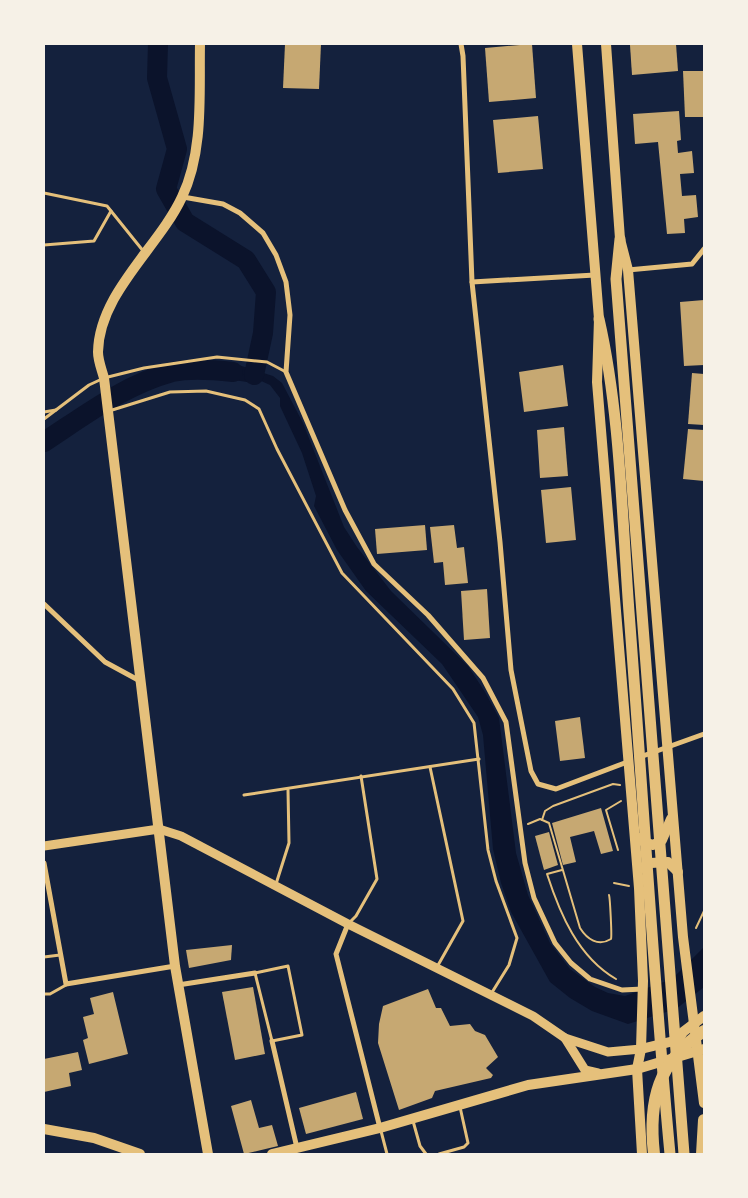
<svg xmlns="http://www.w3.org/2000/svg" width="748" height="1198" viewBox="0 0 748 1198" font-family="Ubuntu,sans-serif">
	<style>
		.water { fill: #0b132b }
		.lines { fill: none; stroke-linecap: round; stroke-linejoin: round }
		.river { stroke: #0b132b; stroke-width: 20 }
		.building { fill: #c6a872 }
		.path { stroke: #e5c07b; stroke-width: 2 }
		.service { stroke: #e5c07b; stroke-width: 3 }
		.minor { stroke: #e5c07b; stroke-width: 5 }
		.tertiary { stroke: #e5c07b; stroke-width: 9 }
		.secondary { stroke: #e5c07b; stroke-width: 10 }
		.primary { stroke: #e5c07b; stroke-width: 11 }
		.motorway { stroke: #e5c07b; stroke-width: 12 }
	</style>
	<rect width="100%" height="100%" fill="#14213d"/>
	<path class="water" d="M209,361L229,362L273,376L282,383L303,423L344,527L357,547L391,591L468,666L485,692L499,718L516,853L528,895L550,943L570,969L595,987L608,993L625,996L672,979L704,947V987L676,1009L628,1024L592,1011L570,998L550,982L511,912L501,883L493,849L483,735L478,717L442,664L366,591L337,550L314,506L316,496L302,453L280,406V398L270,385L259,380L247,382L207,376Z"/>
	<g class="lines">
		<g class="river">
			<path d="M158,44L157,78L177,149L166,189L185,222L246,260L266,292L263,333L254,375"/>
			<path d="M44,442C84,416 124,385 172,372C190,368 215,370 233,372"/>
		</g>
	</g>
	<g class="building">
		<path d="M285,44H321L319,89L283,88Z"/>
		<path d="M532,44L536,98L489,102L485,48Z"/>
		<path d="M650,44H676L678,71L632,75L630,45Z"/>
		<path d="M683,71H704V117H685Z"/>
		<path d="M679,111L681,140L677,141L678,153L692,151L694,173L680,174L682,196L696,195L698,217L684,219L685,233L667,234L658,142L635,144L633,114Z"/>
		<path d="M538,116L543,169L498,173L493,120Z"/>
		<path d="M704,300V365L684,366L680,302Z"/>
		<path d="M563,365L568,406L524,412L519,372Z"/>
		<path d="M692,373L704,374V425L688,424Z"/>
		<path d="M564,427L568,476L540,478L537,430Z"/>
		<path d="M688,429L704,430V481L683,479Z"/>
		<path d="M571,487L576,540L546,543L541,490Z"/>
		<path d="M425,525L427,550L377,554L375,529Z"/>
		<path d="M454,525L457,548L464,547L468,583L445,585L443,562L434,563L430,527Z"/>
		<path d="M487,589L490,638L464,640L461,591Z"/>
		<path d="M580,717L585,758L560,761L555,721Z"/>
		<path d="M601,808L613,851L601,854L594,831L570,837L576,862L563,865L552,823Z"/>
		<path d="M549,832L558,865L544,870L535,836Z"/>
		<path d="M232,945L231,960L189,968L186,950Z"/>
		<path d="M253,987L265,1054L235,1060L222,992Z"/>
		<path d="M428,989L436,1008H441L450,1026L470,1024L475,1031L485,1035L498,1057L486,1068L493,1075L491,1078L435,1091L432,1098L399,1110L378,1043L379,1024L383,1006Z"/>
		<path d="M113,992L128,1054L89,1064L83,1040L88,1038L83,1017L94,1014L90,998Z"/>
		<path d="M78,1052L82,1070L69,1073L71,1086L44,1092V1059Z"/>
		<path d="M356,1092L363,1119L306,1134L299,1108Z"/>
		<path d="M251,1100L259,1128L272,1125L278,1146L244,1154L231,1106Z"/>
	</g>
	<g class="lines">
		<g class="path">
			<path d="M542,820L545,811L553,806L613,784L620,785"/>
			<path d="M528,824L540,819L549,823L580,928C587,939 598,947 611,939C612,936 610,898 609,895"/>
			<path d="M618,850L606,810L621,801"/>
			<path d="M562,870L547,874C560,914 578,957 616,979"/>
			<path d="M614,883L629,886"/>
			<path d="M696,928L704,911"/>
		</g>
		<g class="service">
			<path d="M44,193L107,206L144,252"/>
			<path d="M44,245L94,241L111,211"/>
			<path d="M109,411L170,392L206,391L245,400L259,409L277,449L342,573L453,689L474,723L488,850L496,881L517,938L509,965L491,994"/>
			<path d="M44,412L56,410"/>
			<path d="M44,419L89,385L104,378L144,368L217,357L267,362L286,372"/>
			<path d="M430,767L463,921L437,967"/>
			<path d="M244,795L479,759"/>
			<path d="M276,884L289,843L288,790"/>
			<path d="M349,923L356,916L377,879L361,776"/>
			<path d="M44,957L60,955"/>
			<path d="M288,966L302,1035L272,1041L255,973Z"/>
			<path d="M44,994H50L66,985"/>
			<path d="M413,1121L420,1146L426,1154"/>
			<path d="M381,1131L387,1154"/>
			<path d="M439,1154L464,1147L468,1143L460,1107"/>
		</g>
		<g class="minor">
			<path d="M461,44L463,56L472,282L500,542L511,670L531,771L538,784L556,789L630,761"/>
			<path d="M183,197L223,204L240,213L263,233L276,255L286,282L290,315L286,372L345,510L374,564L428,615L483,678L506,722L525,863L534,898L555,943L571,963L590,979L622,990L643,989"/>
			<path d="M628,270L692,264L704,249"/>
			<path d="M472,282L595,275"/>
			<path d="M44,604L105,662L140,681"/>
			<path d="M640,757L704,734"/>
			<path d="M44,863L66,984L175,966"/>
			<path d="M348,924L336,954L380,1128"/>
			<path d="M178,985L255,973"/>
			<path d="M272,1041L297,1148"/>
		</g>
		<g class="tertiary">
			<path d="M44,846L159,829L181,836L348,924L533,1016L565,1038L608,1052L641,1049"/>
			<path d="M565,1038L585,1070L598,1073"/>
		</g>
		<g class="secondary">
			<path d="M200,44C199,94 204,151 182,197C159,247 99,293 98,352C98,361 102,370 104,378L175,966L208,1154"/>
			<path d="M577,44L599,319L597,382L639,888L643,981L641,1049L637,1069L642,1154"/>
			<path d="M606,44L620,239L628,270L683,937L704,1103"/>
			<path d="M640,838L644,842L653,845L662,840L671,819"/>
			<path d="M642,868L651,863L668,862L678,872"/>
			<path d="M678,1040L683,1032L704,1016"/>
			<path d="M641,1049L678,1040L681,1042"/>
			<path d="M44,1129L94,1138L140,1154"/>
			<path d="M272,1154L380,1128L528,1085L637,1069L704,1049"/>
		</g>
		<g class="primary">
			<path d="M620,239L616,279L684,1154"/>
			<path d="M599,319C620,411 622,517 629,612C643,793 653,974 670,1154"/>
		</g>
		<g class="motorway">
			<path d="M654,1154C648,1101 658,1061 704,1031"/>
			<path d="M702,1154L704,1120"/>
		</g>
	</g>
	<rect width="748" height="1198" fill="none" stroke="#f6f1e7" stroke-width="90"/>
</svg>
